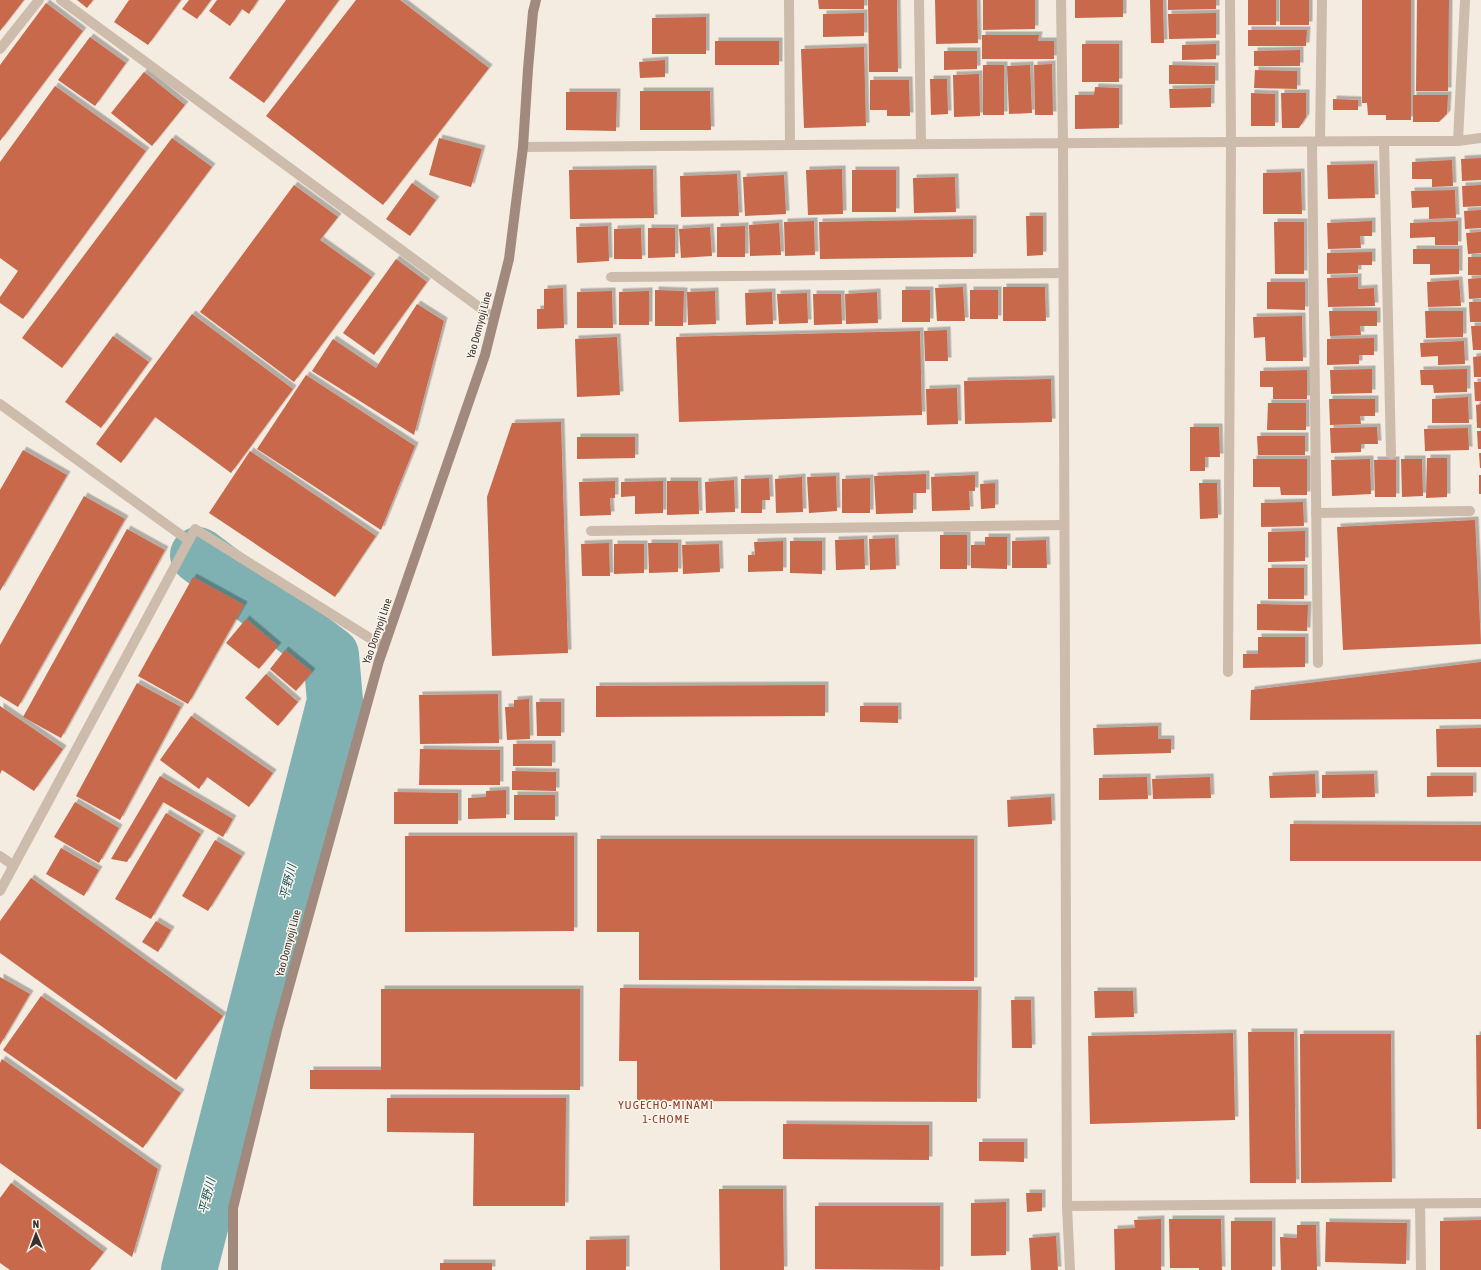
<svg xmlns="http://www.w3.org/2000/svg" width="1481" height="1270" viewBox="0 0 1481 1270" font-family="'Asap Condensed','Noto Sans JP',sans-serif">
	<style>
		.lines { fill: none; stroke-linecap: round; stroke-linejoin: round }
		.river { stroke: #7fb0b2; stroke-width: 56 }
		.building { fill: #c8694b; filter: url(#shadow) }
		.service { stroke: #cdbbac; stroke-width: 10 }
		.minor { stroke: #cdbbac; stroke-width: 10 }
		.secondary { stroke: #a18a7d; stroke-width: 10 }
		.labels { text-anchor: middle; stroke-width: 3; stroke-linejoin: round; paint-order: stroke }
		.street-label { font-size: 11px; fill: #3b302b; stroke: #fbf5ee }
		.water-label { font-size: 12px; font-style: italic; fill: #1f5a5e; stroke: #fbf5ee }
		.neighbourhood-label { font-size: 12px; letter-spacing: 1px; fill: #8c3b22; stroke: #fbf5ee }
	</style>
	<defs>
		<filter id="shadow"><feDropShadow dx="3.5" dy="-3.5" stdDeviation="0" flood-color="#0004"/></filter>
	</defs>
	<rect width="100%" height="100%" fill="#f4ebe1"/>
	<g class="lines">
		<path class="river" d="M189,1270L335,701L331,655L198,555"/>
	</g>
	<g class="building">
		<path d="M0,0H24L0,31Z"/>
		<path d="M77,0H93L87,8Z"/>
		<path d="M129,0H181L148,45L114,22Z"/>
		<path d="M189,0H211L197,19L182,9Z"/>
		<path d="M217,0H258L249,14L242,9L230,26L209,11Z"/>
		<path d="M286,0H339L264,103L229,78Z"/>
		<path d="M356,0H400L489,68L383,205L266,116Z"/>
		<path d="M818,0H864V9H819Z"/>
		<path d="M868,0H897L898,72H869Z"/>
		<path d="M935,0H977L978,43L936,44Z"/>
		<path d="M983,0H1035V29L983,30Z"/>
		<path d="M1075,0H1123V17L1075,18Z"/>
		<path d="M1150,0H1163L1164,43H1151Z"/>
		<path d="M1168,0H1216V9L1168,10Z"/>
		<rect x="1248" y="0" width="28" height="25"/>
		<rect x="1280" y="0" width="29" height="25"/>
		<path d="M1362,0H1411V120H1386V115H1368L1367,103H1362Z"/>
		<path d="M1417,0H1449L1448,91H1416Z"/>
		<path d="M46,3L83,31L0,141V65Z"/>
		<path d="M864,13V36L823,37V14Z"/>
		<path d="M1216,13V38L1169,39L1168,14Z"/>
		<path d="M706,17V54H652V18Z"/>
		<path d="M1248,30H1307L1306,46H1248Z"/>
		<path d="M982,35H1039L1038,41H1054V59H982Z"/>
		<path d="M90,37L126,63L95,106L58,80Z"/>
		<rect x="715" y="41" width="64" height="24"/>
		<rect x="1082" y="44" width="37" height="38"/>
		<path d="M1216,44V59L1182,60V45Z"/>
		<path d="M864,47L866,126L804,128L801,49Z"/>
		<path d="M1300,50V66H1254V51Z"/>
		<path d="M944,51H977V69L944,70Z"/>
		<path d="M665,60V77L640,78L639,62Z"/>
		<path d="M1052,64L1053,115H1035L1034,65Z"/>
		<rect x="983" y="65" width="21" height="50"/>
		<path d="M1030,65L1032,113L1009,114L1007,66Z"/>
		<path d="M1169,65L1215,66V84H1169Z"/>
		<path d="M1255,70L1297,71V89L1254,88Z"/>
		<path d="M144,72L185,105L152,146L111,113Z"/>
		<path d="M979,74L980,116L954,117L953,75Z"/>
		<path d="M930,79H947L948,114L931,115Z"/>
		<path d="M870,80H909L910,116H887V110H870Z"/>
		<path d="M55,86L146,151L23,319L0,303V297L18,271L0,258V162Z"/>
		<path d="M1095,87L1119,88V128L1075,129V95H1094Z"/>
		<path d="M1211,88V107L1170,108L1169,89Z"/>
		<path d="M640,91H710L711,130H640Z"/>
		<path d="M566,92H617L616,131L566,130Z"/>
		<path d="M1251,93L1275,94V126H1251Z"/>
		<path d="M1281,93H1306V117L1299,128H1282Z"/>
		<path d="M1413,95H1448L1447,114L1439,122H1413Z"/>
		<path d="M1333,99L1358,100V110H1333Z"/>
		<path d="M172,138L212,167L62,368L22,338Z"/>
		<path d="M439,138L482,149L471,187L429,175Z"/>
		<path d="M1481,158V180L1462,181L1461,159Z"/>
		<path d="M1452,160L1453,186L1432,187V179H1412V162Z"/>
		<path d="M1374,164L1375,198L1328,199L1327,165Z"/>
		<path d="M653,169L654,218L570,219L569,170Z"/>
		<path d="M842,169L843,214L808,215L806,170Z"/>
		<rect x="852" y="170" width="44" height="42"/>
		<path d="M1301,172L1302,214H1263V173Z"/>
		<path d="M737,174L739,216L681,217L680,176Z"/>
		<path d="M784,175L786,214L745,216L743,177Z"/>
		<path d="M955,177L956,212L914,213L913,178Z"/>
		<path d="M412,183L436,200L410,236L386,219Z"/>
		<path d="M294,185L338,217L320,240L372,277L294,382L200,312Z"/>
		<path d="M1481,185V206L1463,207L1462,186Z"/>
		<path d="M1455,190L1456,218L1429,219V207L1412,208L1411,191Z"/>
		<path d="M1481,210V228L1465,229L1464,211Z"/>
		<path d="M1026,216H1043V255L1027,256Z"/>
		<path d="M973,219V257L820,259L819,222Z"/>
		<path d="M814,221L815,255L785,256L784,222Z"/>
		<path d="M1372,221V236H1360L1361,248L1328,249L1327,223Z"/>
		<path d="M1458,221V245H1435V237L1410,238V223Z"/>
		<path d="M1274,222H1304V274H1275Z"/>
		<path d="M779,223L781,255L750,256L749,225Z"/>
		<path d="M608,226L609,261L577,263L576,227Z"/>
		<path d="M745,226V257H717V227Z"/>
		<path d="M710,227L712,256L681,258L679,229Z"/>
		<path d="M641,228L642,259H614V229Z"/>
		<path d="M648,228H675V257L648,258Z"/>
		<path d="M1481,232V253L1468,254L1466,233Z"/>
		<path d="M1413,249H1459V274L1430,275V264H1413Z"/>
		<path d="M1372,252V265H1358V273L1327,274V253Z"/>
		<rect x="1468" y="257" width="13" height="18"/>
		<path d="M396,259L427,282L374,355L343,333Z"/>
		<path d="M1358,277V289L1374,288L1375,306L1328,307L1327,278Z"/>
		<path d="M1481,278V298L1469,299L1468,279Z"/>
		<path d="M1459,280L1461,306L1428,307L1427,282Z"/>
		<path d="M1267,282H1305V310L1267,309Z"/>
		<path d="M963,287L965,321H937L935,288Z"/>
		<path d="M1003,287H1045L1046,321H1003Z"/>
		<path d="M563,288L564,328L537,329V309H544V289Z"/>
		<path d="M655,290L684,291L683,326H655Z"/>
		<rect x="902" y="290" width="28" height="32"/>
		<rect x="970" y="290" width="28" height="29"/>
		<path d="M612,291L613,328H577V292Z"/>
		<path d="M649,291V325H619V292Z"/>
		<path d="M715,291L716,324L688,325L687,292Z"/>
		<path d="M772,292L773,324L746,325L745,293Z"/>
		<path d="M877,292L878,323L846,324L845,294Z"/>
		<path d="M807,293L808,323L779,324L777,294Z"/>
		<path d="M813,294H841L842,324L814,325Z"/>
		<path d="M1469,302H1481V322H1470Z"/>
		<path d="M417,304L444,321L414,435L312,371L333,339L376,368Z"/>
		<path d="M1329,311H1377V326H1360L1361,335L1330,336Z"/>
		<path d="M1425,311H1463V337L1426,338Z"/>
		<path d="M192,314L293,389L231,473L155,417L121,463L96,444Z"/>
		<path d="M1302,316L1303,361H1266L1265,337L1254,338L1253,317Z"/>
		<path d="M1471,326H1481V350H1473Z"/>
		<path d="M947,330L948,361H925L924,331Z"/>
		<path d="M920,331L922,415L679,422L676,337Z"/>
		<path d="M113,336L149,362L101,428L65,402Z"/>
		<path d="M617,337L620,395L577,397L575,339Z"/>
		<path d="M1374,338V355H1359V364L1327,365V339Z"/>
		<path d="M1464,341L1465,364L1438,365V356L1421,357L1420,343Z"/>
		<path d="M1481,356V377H1474L1473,357Z"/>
		<path d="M1372,369V393L1331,394L1330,370Z"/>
		<path d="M1467,369V392L1434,393L1433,385H1421L1420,370Z"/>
		<path d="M1307,370V399H1273V387H1260V371Z"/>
		<path d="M306,375L415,446L381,530L257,449Z"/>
		<path d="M1051,379L1052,422L965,424L964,381Z"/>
		<path d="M1474,382H1481V401H1475Z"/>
		<path d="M957,388L958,424L927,425L926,389Z"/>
		<path d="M1468,397L1469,423H1432V399Z"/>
		<path d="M1329,399H1375V416H1360L1361,424L1330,425Z"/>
		<path d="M1268,403H1306V430H1267Z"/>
		<path d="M1481,404V428H1477L1476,405Z"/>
		<path d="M561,422L568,653L492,656L487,497L512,423Z"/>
		<path d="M1190,427H1219L1220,457H1205V471H1190Z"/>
		<path d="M1377,427L1378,444H1361V452L1331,453L1330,428Z"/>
		<path d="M1468,428L1469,450L1425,451L1424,429Z"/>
		<path d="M1477,431H1481V449H1478Z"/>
		<path d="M1257,436H1305V455H1258Z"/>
		<path d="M577,437H635V458L577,459Z"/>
		<path d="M23,450L67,475L0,591V490Z"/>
		<path d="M250,451L376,536L335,597L209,513Z"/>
		<path d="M1479,453H1481V468H1480Z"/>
		<path d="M1427,458H1447V497L1426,498Z"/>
		<path d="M1253,459H1307V495H1281L1280,487H1253Z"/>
		<path d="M1370,459L1371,494L1332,496L1331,460Z"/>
		<path d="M1401,459H1422L1423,496L1402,497Z"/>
		<path d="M1374,460H1396V497H1375Z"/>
		<path d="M926,474V493H913V513L876,514L874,476Z"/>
		<path d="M975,475V491H969L970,510L932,511L931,477Z"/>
		<rect x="1479" y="475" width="2" height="19"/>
		<path d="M836,476L837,511L809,513L807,477Z"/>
		<path d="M802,477L803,512L776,513L775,479Z"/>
		<path d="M769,478L770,500H762V513H741V479Z"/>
		<path d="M870,478V513H842V479Z"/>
		<path d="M734,480L735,512L706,513L705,482Z"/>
		<path d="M615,481V498H610L611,515L580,516L579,482Z"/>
		<path d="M663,481V513L635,514V496L621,497V482Z"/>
		<path d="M667,481H698L699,514L667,515Z"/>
		<path d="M995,483V508L981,509L980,484Z"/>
		<path d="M1199,483H1217L1218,518L1200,519Z"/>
		<path d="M84,496L125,519L18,707L0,696V645Z"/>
		<path d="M1303,502L1304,526L1261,527V503Z"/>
		<path d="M1475,520L1481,644L1343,650L1337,527Z"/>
		<path d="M127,529L165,550L61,738L23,717Z"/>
		<path d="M1305,531V561L1268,562V532Z"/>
		<rect x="940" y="535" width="27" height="34"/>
		<path d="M985,537H1007V569L971,568V545H985Z"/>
		<path d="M895,538L896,569L870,570L869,539Z"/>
		<path d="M864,539L865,569L836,570L835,540Z"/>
		<path d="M1046,540L1047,568H1012V541Z"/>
		<path d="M783,541V571L748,572V555H755L754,542Z"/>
		<path d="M790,541H822V574L790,573Z"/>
		<path d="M609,543L610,576H582L581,544Z"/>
		<path d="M648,543H678V572L649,573Z"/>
		<path d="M614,544H644V573L614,574Z"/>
		<path d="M719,544L720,572L683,574L682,545Z"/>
		<rect x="1268" y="568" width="36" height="31"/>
		<path d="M193,577L244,605L188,704L138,676Z"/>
		<path d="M1257,604L1308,605L1307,631L1257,630Z"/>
		<path d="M246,619L278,646L259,669L226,643Z"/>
		<path d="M1258,637H1305V667L1243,668V654H1258Z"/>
		<path d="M285,650L312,672L296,691L270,669Z"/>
		<path d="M1481,662V719L1250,720L1251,690Z"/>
		<path d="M266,674L298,702L278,726L245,698Z"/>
		<path d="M137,683L181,707L120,820L76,796Z"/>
		<path d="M825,685V716L596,717V686Z"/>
		<path d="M498,694L499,743L420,744L419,695Z"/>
		<path d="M529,699L530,739L507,740L505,707H514V700Z"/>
		<path d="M536,702H561V736H537Z"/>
		<path d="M0,706L63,749L34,791L2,770L0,774Z"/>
		<path d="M860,706H898V723L860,722Z"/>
		<path d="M191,716L273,773L249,807L207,777L199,789L160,760Z"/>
		<path d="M1158,726V739H1171V753L1094,755L1093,728Z"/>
		<path d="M1481,728V767H1437L1436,729Z"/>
		<rect x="513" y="744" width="39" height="22"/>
		<path d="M420,749L500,750V785H419Z"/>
		<path d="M512,771L556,772V791L512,790Z"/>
		<path d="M1315,774L1316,797L1270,798L1269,776Z"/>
		<path d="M1374,774L1375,797L1322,798V775Z"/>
		<path d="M160,776L233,819L223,837L163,802L127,862L111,859Z"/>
		<path d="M1427,776H1473V796L1427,797Z"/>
		<path d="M1147,777L1148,799L1099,800V778Z"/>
		<path d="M1210,777L1211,798L1153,799L1152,779Z"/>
		<path d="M506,790V818L468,819V798L486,797V791Z"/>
		<path d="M394,792L458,793V824H394Z"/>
		<rect x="514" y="795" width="41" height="25"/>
		<path d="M1051,797L1052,824L1008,827L1007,800Z"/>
		<path d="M75,802L119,828L99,863L54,837Z"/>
		<path d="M166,813L201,834L151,919L115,899Z"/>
		<path d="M1290,824L1481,825V861H1290Z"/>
		<path d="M405,836H574V931L405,932Z"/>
		<path d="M597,839H974V981L639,980V932H597Z"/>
		<path d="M215,840L242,856L208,911L182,896Z"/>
		<path d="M61,848L99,870L84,896L46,874Z"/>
		<path d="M31,878L223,1016L176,1080L0,953V921Z"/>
		<path d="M156,921L171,930L158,952L142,942Z"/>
		<path d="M0,977L30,994L0,1045Z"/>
		<path d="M620,988L978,990L977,1102L637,1101V1061H619Z"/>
		<path d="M381,989H580V1090L310,1089V1070H381Z"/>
		<path d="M1094,991H1133L1134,1017L1095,1018Z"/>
		<path d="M41,996L181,1093L143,1148L3,1050Z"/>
		<path d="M1011,1000H1031L1032,1048H1012Z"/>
		<path d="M1248,1032H1294L1296,1183H1250Z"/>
		<path d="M1233,1033L1235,1120L1090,1124L1088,1036Z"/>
		<path d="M1300,1034H1391L1392,1182L1301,1183Z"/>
		<path d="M1476,1035H1481V1129H1477Z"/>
		<path d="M2,1059L158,1169L132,1257L0,1163V1063Z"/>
		<path d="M387,1098H566L565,1206H473L474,1133L387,1132Z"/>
		<path d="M783,1124L929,1125V1160L783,1159Z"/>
		<path d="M979,1142H1024V1162L979,1161Z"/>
		<path d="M11,1183L104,1252L90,1270H10L0,1263V1198Z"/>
		<path d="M719,1189H783L784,1270H720Z"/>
		<path d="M1026,1193H1042V1211L1027,1212Z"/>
		<path d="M1006,1202V1255L971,1256V1203Z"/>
		<path d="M815,1206H940V1270L815,1269Z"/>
		<path d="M1161,1219V1270H1115L1114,1229L1135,1228L1134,1220Z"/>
		<path d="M1169,1219H1221L1222,1270H1199V1268H1170Z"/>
		<path d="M1481,1220V1270H1440V1221Z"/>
		<rect x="1231" y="1221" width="41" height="49"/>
		<path d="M1326,1222L1407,1223L1406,1264L1325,1262Z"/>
		<path d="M1297,1225H1316L1317,1270H1281L1280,1237L1297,1238Z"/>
		<path d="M1056,1236L1058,1270H1031L1029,1238Z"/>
		<path d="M626,1239V1270H586V1240Z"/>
		<rect x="440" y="1263" width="52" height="7"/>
	</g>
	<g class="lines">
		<g class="service">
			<path d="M61,0L494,318"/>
			<path d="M919,0L921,144"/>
			<path d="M0,49L39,0"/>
			<path d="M0,404L188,540"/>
			<path d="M591,531L1064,525"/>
			<path d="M0,856L13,865"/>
			<path d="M0,891L195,529L384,647"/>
			<path d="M1420,1204L1421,1270"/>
		</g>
		<g class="minor">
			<path d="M789,0L790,145"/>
			<path d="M1061,0L1063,143L1067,1206L1070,1270"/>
			<path d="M1320,141L1322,0"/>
			<path d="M1384,141L1391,454"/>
			<path d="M1458,141L1465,0"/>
			<path d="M1312,142L1318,663"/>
			<path d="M523,147L1384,141H1458L1481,138"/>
			<path d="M611,277L1063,273"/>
			<path d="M1316,513L1470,511"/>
			<path d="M1228,672L1231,142L1230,0"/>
			<path d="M1067,1206L1481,1203"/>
		</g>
		<path class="secondary" d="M233,1270V1208L277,1030L379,661L485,355L509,259L523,147L528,69L533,12L536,0"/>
	</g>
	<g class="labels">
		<g class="street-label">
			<text transform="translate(479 325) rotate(-75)" y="4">Yao Domyoji Line</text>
			<text transform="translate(377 631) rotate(-71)" y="4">Yao Domyoji Line</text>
			<text transform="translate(288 943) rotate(-75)" y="4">Yao Domyoji Line</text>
		</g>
		<g class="water-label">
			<text transform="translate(288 882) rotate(-76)" y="4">平野川</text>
			<text transform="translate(207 1196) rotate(-76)" y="4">平野川</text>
		</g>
		<g class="neighbourhood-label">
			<text x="666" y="1109">YUGECHO-MINAMI<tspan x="666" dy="14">1-CHOME</tspan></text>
		</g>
	</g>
	<g transform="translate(36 1234) rotate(359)" stroke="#fbf5ee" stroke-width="3" paint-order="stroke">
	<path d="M0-3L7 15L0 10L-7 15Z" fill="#3b302b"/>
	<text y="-6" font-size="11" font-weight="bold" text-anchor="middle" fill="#3b302b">N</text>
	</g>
</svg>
